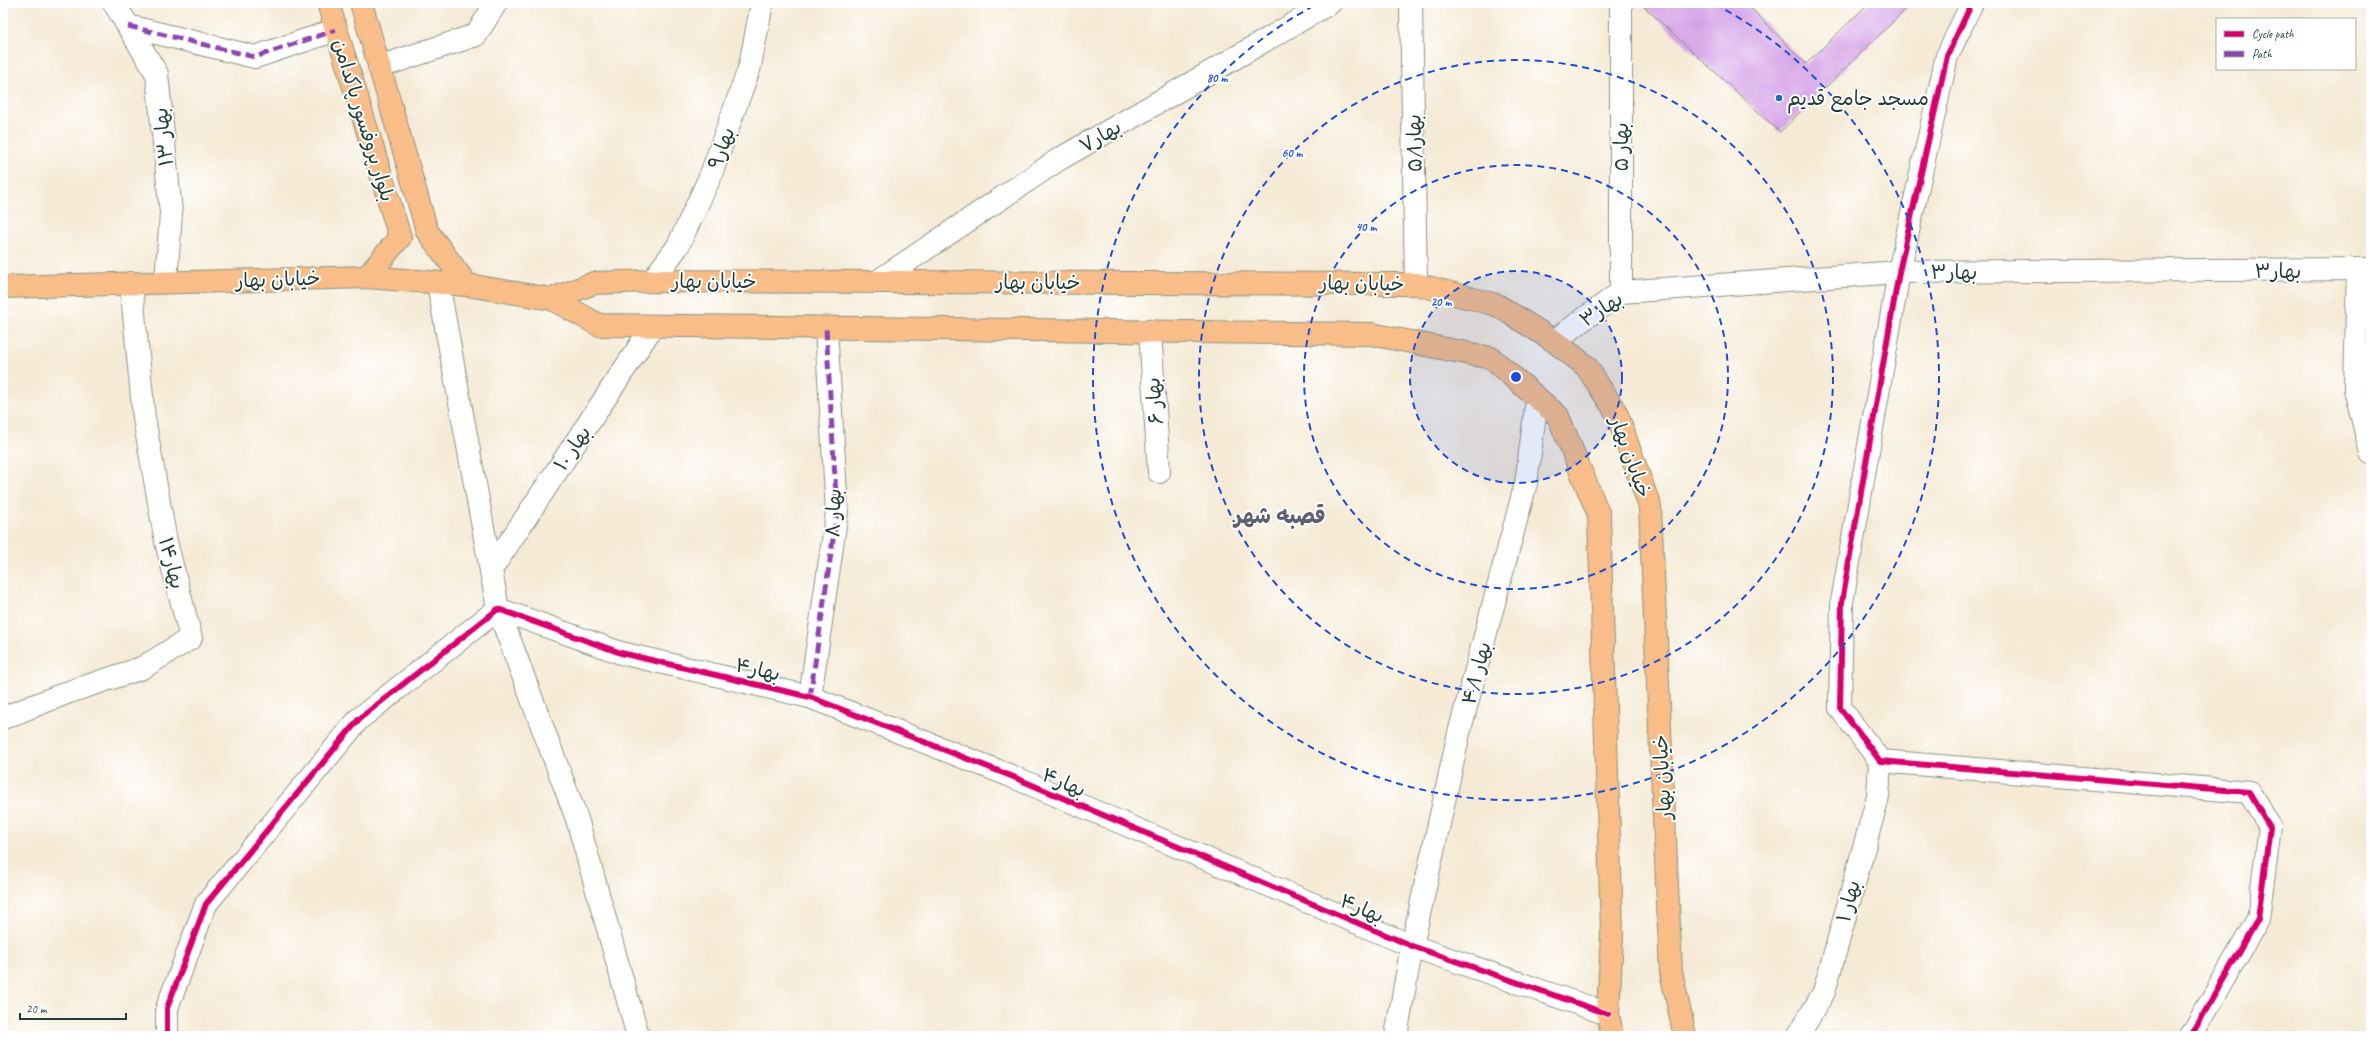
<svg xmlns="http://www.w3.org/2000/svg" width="2374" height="1039" viewBox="0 0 2374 1039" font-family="Caveat,'Playpen Sans Arabic',sans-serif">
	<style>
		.building { fill: #d6a3e7 }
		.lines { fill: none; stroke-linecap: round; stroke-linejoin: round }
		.minor-casing { stroke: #8a9484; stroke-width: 24 }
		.major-casing { stroke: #8a9484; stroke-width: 24 }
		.minor { stroke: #fff; stroke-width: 22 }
		.major { stroke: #f8bd88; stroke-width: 22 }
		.quiet { stroke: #8e44ad; stroke-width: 5; stroke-dasharray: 10 5; stroke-linecap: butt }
		.cycleway-casing { stroke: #fff; stroke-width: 8 }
		.cycleway { stroke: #d6006c; stroke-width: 6 }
		.ring { fill: none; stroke: #1d4ed8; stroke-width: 2; stroke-dasharray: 7 5 }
		.poi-dot { fill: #1f6fb2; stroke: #fff; stroke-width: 1.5 }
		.labels { text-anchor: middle; stroke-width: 4; stroke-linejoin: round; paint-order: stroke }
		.poi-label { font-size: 20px; fill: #1f3d34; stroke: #fff; text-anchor: start }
		.street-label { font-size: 20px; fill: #1f3d34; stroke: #fff }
		.quarter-label { font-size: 22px; font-weight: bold; fill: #5f6173; stroke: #fff }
		.centre { fill: #1d4ed8; stroke: #fff; stroke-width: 2 }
		.ring-label { font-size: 12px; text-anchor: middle; font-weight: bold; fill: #1d4ed8; stroke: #fff; stroke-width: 4; stroke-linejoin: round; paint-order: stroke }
	</style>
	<rect width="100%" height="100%" fill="#fff"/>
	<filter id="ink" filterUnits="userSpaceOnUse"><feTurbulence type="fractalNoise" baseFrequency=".025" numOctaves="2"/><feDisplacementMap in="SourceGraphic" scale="8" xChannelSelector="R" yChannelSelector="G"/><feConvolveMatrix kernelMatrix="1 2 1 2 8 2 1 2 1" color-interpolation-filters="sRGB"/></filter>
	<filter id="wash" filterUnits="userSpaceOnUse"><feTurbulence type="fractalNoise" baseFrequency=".012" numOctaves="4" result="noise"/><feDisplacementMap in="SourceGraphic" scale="16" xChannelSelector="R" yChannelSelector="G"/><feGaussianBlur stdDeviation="0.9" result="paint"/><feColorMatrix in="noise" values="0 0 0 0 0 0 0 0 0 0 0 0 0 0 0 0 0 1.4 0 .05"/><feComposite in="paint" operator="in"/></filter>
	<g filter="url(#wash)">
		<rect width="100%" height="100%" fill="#f5ead5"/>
		<g id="blocks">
			<path class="building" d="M1640,3H1746L1806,64L1869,3H1912L1780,132Z"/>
		</g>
	</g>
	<g filter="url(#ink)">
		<use href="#blocks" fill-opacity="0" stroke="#8a9484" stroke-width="1"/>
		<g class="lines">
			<g class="minor-casing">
				<g id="minor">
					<path d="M114,3L157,74L171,213L166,282"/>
					<path d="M1411,3L1416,284"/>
					<path d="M1972,3L1947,56L1899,272L1842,602L1840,708L1880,761L2249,792L2270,827L2258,919L2191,1036"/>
					<path d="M128,26L255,57L336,30"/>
					<path d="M379,67L476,35L496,3"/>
					<path d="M2358,270L2355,389L2371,453"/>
					<path d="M652,281L678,246L710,177L750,66L762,3"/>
					<path d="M878,281L1058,160L1330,3"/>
					<path d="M438,283L498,609L577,819L638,1036"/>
					<path d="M1621,292V3"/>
					<path d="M1150,331L1159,472"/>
					<path d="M1554,341L1621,292L1899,272L2371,269"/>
					<path d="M491,570L653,326"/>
					<path d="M810,697L837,512L826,328"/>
					<path d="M3,718L69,692L142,668L191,638L166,542L144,418L131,283"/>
					<path d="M167,1036V1008L206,904L359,719L498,609L621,653L810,697L1011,776L1412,946L1608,1014"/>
					<path d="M1396,1036L1412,946L1459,733L1526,483L1537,399"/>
					<path d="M1798,1036L1824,992L1878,797L1880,761"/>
				</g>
			</g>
			<g class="major-casing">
				<g id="major">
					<path d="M328,3L400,237"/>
					<path d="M361,3L427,231L467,285"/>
					<path d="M367,277L400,237"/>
					<path d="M3,287L367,277L467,285L552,299L599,325L1371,334L1491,358L1558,416L1599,515L1612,933L1608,1014L1612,1036"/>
					<path d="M552,299L594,283L652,281L1416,284L1497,305L1554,341L1586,366L1616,412L1650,507L1671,972L1685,1036"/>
				</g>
			</g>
			<use href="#minor" class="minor"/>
			<use href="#major" class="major"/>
			<g class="quiet">
				<path d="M128,26L255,57L336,30"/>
				<path d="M810,697L837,512L826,328"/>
			</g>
			<g class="cycleway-casing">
				<g id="cycleway">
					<path d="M1972,3L1947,56L1899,272L1842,602L1840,708L1880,761L2249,792L2270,827L2258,919L2191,1036"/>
					<path d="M167,1036V1008L206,904L359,719L498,609L621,653L810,697L1011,776L1412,946L1608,1014"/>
				</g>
			</g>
			<use href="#cycleway" class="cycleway"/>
		</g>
	</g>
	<circle cx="1516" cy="377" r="106" fill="#1d4ed8" fill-opacity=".12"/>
	<g class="ring">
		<circle cx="1516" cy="377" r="106"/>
		<circle cx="1516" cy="377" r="212"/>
		<circle cx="1516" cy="377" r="317"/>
		<path d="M1715 4A423 423 0 1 1 1317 4"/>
	</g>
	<circle class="poi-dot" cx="1779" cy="98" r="4"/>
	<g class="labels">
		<g class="poi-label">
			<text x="1787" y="105">مسجد جامع قدیم</text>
		</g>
		<g class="street-label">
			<text transform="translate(364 120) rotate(73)" y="7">بلوار پروفسور پاکدامن</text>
			<text transform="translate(1100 136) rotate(-30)" y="7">بهار۷</text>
			<text transform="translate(163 137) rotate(-96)" y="7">بهار ۱۳</text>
			<text transform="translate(1414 143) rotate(-91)" y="7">بهار۵/۱</text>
			<text transform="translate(1621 147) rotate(-90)" y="7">بهار ۵</text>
			<text transform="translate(721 148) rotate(-70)" y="7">بهار۹</text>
			<text x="2278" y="278">بهار۳</text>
			<text x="1954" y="279">بهار۳</text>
			<text transform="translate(278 279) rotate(-2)" y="7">خیابان بهار</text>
			<text x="714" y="288">خیابان بهار</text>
			<text x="1038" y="289">خیابان بهار</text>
			<text transform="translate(1362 283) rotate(1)" y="7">خیابان بهار</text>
			<text transform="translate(1601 309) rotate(-33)" y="7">بهار۳</text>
			<text transform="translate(1154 401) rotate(-94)" y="7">بهار ۶</text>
			<text transform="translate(572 448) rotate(-56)" y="7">بهار ۱۰</text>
			<text transform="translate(1631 457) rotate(70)" y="7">خیابان بهار</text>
			<text transform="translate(833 513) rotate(-88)" y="7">بهار ۸</text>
			<text transform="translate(172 563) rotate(76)" y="7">بهار۱۴</text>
			<text transform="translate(758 669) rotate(13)" y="7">بهار۴</text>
			<text transform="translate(1476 673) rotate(-75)" y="7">بهار ۴/۱</text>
			<text transform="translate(1662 777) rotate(-93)" y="7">خیابان بهار</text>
			<text transform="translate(1064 782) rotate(23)" y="7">بهار۴</text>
			<text transform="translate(1848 901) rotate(-75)" y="7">بهار ۱</text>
			<text transform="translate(1362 908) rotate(23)" y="7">بهار۴</text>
		</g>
		<g class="quarter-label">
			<text x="1280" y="523">قصبه شهر</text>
		</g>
	</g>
	<circle cx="1516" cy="377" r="6" class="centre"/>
	<g class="ring-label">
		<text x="1217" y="82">80 m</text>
		<text x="1292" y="157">60 m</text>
		<text x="1366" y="231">40 m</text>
		<text x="1441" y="306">20 m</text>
	</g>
	<rect width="2374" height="1039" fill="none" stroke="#fff" stroke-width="16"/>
	<rect x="2216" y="18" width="140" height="52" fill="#ffffff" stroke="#a5b1ae"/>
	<rect x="2224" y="31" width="20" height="6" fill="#d6006c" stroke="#a5b1ae"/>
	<text x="2252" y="38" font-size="12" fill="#1f3d34">Cycle path</text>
	<rect x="2224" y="51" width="20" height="6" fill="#8e44ad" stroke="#a5b1ae"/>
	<text x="2252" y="58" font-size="12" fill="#1f3d34">Path</text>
	<path d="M20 1013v6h106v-6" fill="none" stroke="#1f3d34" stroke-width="2"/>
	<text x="26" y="1013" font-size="12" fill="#1f3d34" stroke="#ffffff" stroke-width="3" paint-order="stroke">20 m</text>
</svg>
